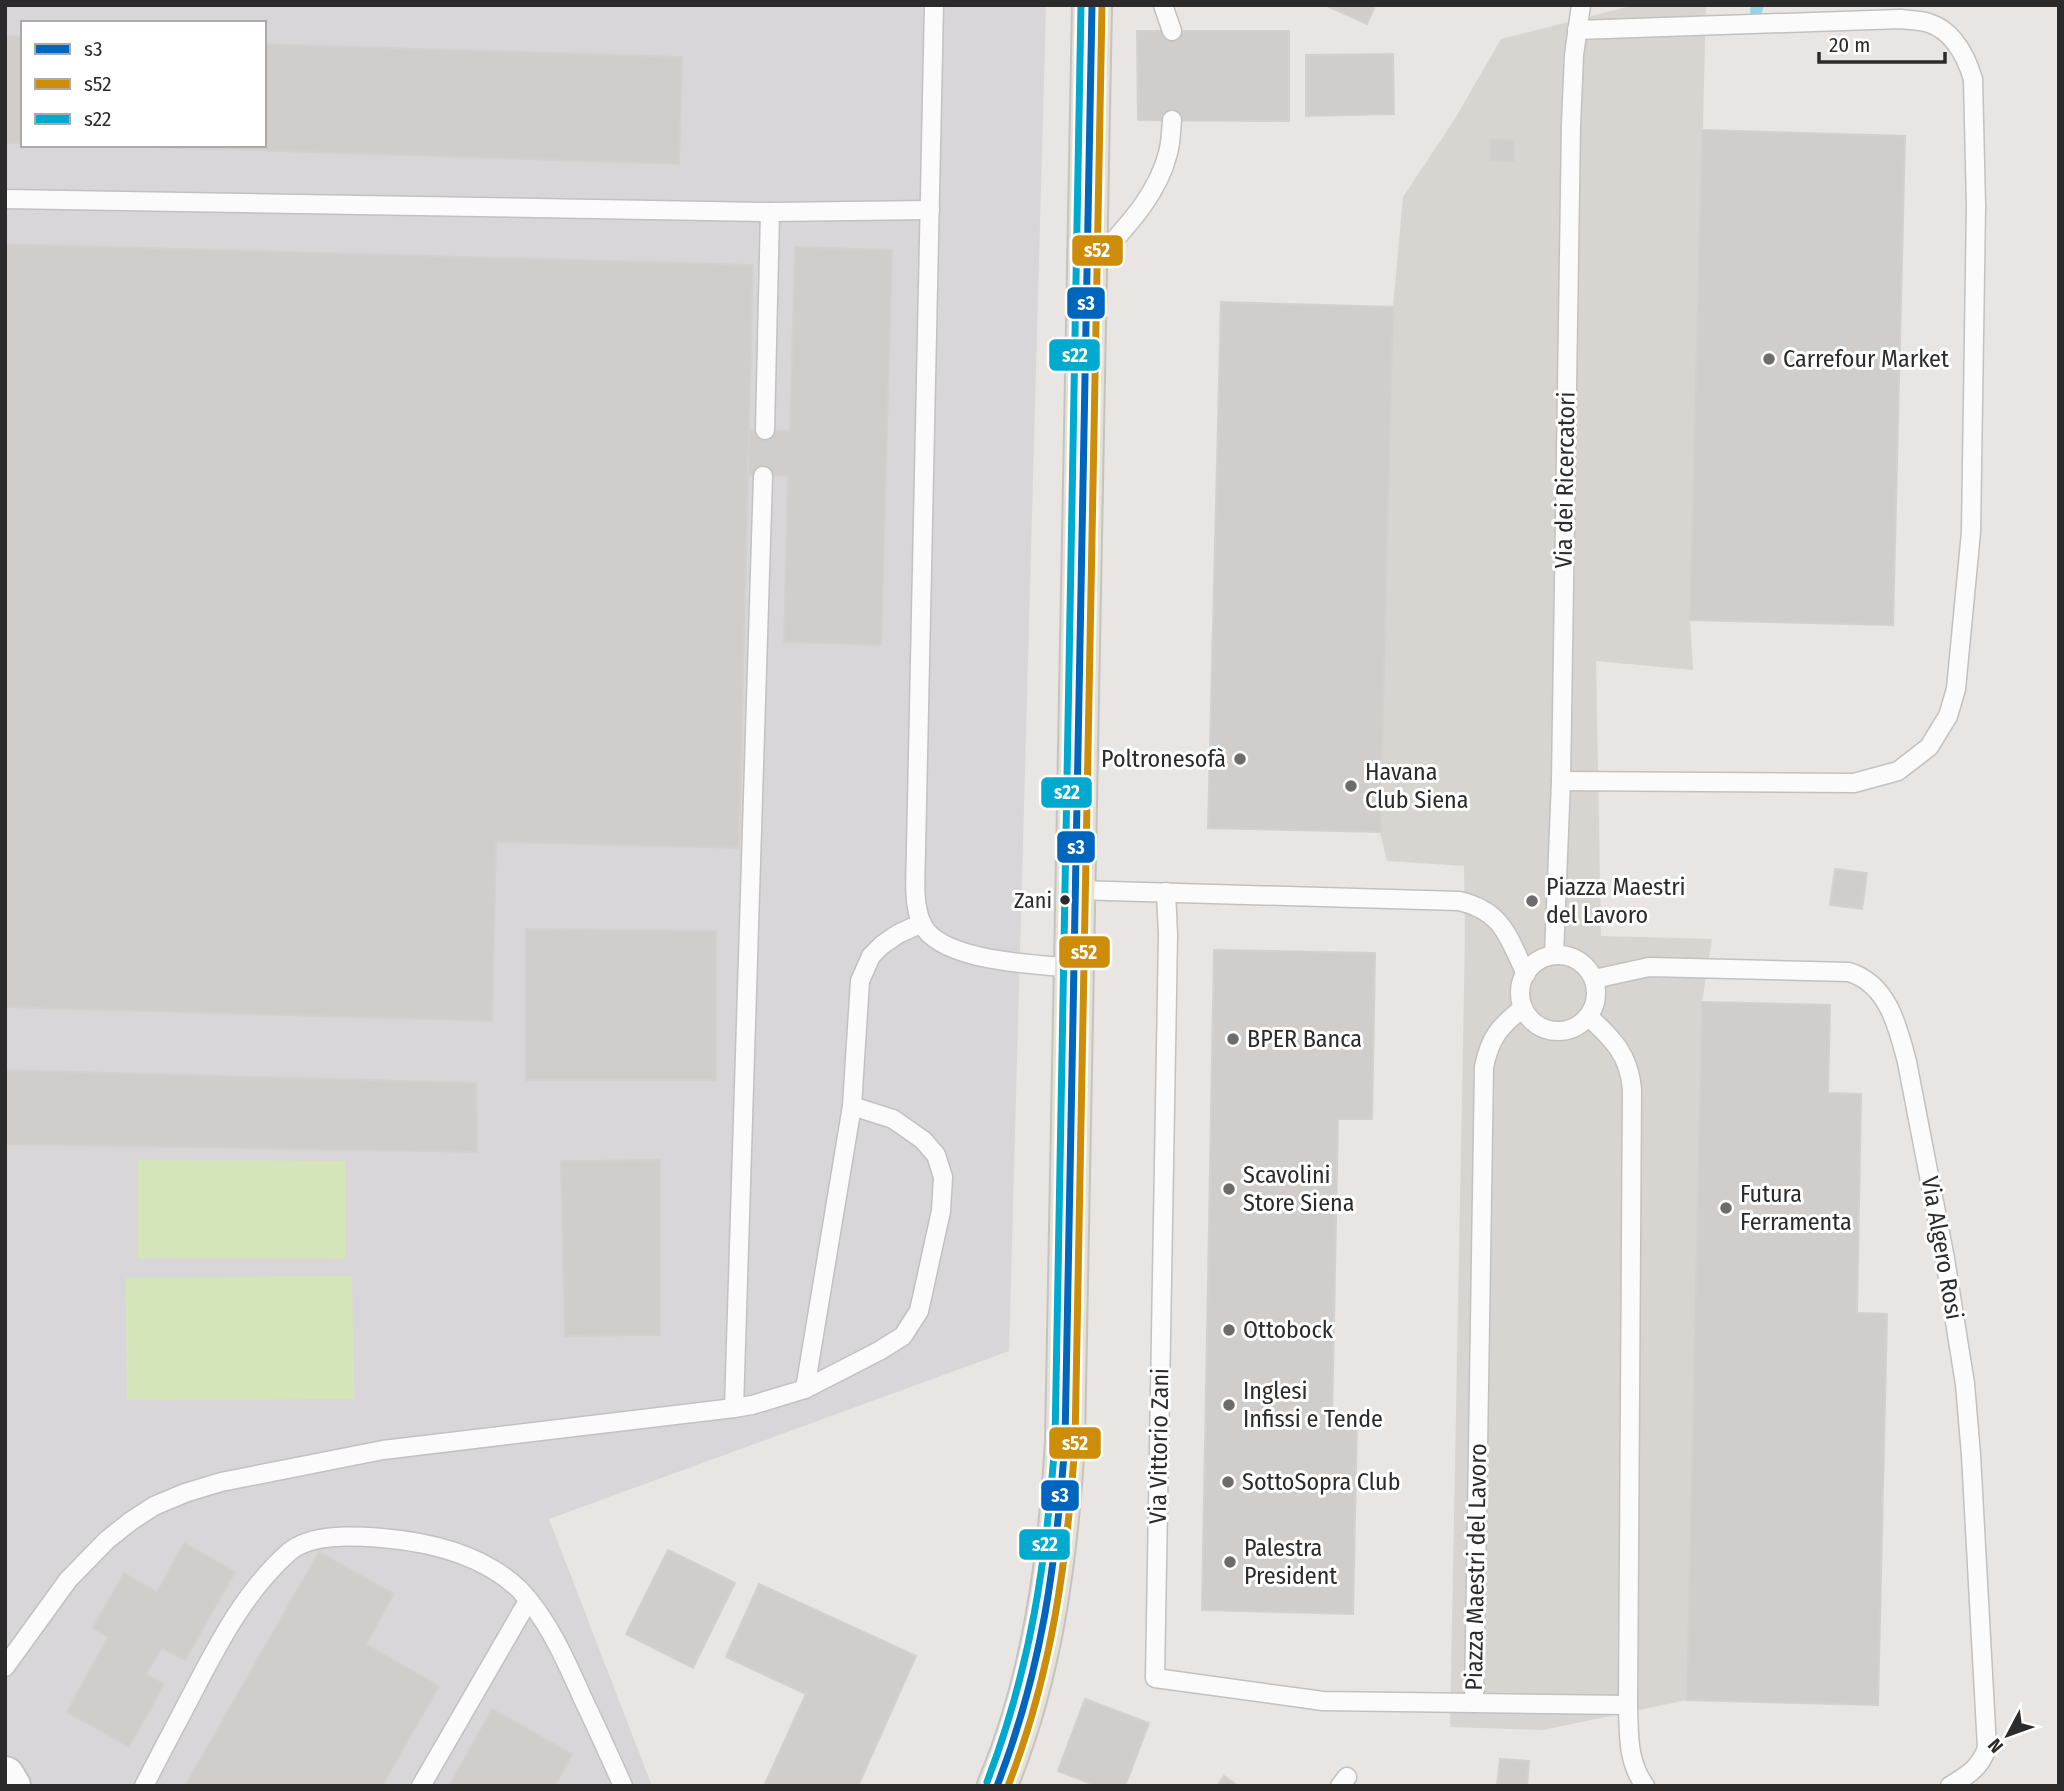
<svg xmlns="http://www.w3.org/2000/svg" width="2064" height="1791" viewBox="0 0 2064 1791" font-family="'Fira Sans Condensed',sans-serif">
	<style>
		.industrial { fill: #d9d6d9; fill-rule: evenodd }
		.pitch { fill: #d5e5ba }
		.plaza { fill: #d8d5d1 }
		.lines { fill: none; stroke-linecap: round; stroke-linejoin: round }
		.stream { stroke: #99d2e6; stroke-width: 12 }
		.building { fill: #d0cdcb; stroke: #d3d1cd; stroke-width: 2 }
		.lane-casing { stroke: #c2c1c1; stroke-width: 21 }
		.secondary-casing { stroke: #c2c1c1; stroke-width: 42 }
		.primary-casing { stroke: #c5c3c2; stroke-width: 42 }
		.lane { stroke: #fcfbfb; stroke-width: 18 }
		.secondary { stroke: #fcfbfb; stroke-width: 38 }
		.primary { stroke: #e5e2d5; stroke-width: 38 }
		.bus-1-casing { stroke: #fff; stroke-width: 12 }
		.bus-2-casing { stroke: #fff; stroke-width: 12 }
		.bus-3-casing { stroke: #fff; stroke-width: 12 }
		.bus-1 { stroke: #0065bd; stroke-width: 7 }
		.bus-2 { stroke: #ce8d09; stroke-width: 7 }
		.bus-3 { stroke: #00a9ce; stroke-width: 7 }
		.poi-dot { fill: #6d6c6b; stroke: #fff; stroke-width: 2.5 }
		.bus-dot { fill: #2b2b2b; stroke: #fff; stroke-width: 2.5 }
		.labels { text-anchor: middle; stroke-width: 6; stroke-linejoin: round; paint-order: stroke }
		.bus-label { font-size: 22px; fill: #2b2b2b; stroke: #fff; text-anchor: end }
		.poi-label { font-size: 24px; fill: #2b2b2b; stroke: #fff; text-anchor: start }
		.street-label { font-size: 24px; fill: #2b2b2b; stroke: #fff }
		.line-badge { stroke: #fff; stroke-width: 2.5 }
		.badge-label { font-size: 19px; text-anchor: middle; font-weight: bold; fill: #fff }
	</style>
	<rect width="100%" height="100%" fill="#e8e5e2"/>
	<path class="industrial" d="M5,5H1046L1009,1351L549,1519L652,1786H5ZM23,23H264V145H23Z"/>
	<g class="pitch">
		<path d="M138,1160L345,1161V1259L138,1258Z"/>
		<path d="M352,1276L354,1399L127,1400L126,1278Z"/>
	</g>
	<path class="plaza" d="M1635,5H1706L1690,620L1693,670L1596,661L1601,936L1712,939L1702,1002L1687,1700L1543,1730L1450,1727L1465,937L1464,866L1387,861L1380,832L1393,307L1403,197L1453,122L1501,39Z"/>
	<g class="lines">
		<path class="stream" d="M1756,11L1758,5"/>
	</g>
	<g class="building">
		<path d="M1325,5H1375L1367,24Z"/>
		<path d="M1137,31H1289V121L1138,120Z"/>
		<rect x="5" y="36" width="18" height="107"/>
		<path d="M264,44L682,57L679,164L87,145H264Z"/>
		<path d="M1393,54L1394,114L1306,116V55Z"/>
		<path d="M1702,130L1905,136L1893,625L1690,620Z"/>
		<path d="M1490,139L1514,140V161L1490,160Z"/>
		<path d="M5,244L753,265L739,848L496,842L492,1021L5,1007Z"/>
		<path d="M795,247L892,250L881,645L784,642L788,476L748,475L749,430L790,431Z"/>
		<path d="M1221,302L1393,307L1380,832L1208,828Z"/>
		<path d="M1835,869L1867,873L1862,909L1830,905Z"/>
		<path d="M526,929L716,931V1080H526Z"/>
		<path d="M1214,950L1375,953L1372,1119H1338L1332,1421L1357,1422L1353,1614L1202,1610Z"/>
		<path d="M1702,1002L1830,1005L1828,1093L1861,1094L1857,1313L1887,1314L1878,1705L1687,1700Z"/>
		<path d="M5,1070L476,1083L477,1152L5,1144Z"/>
		<path d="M660,1160V1335L565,1336L561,1161Z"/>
		<path d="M184,1543L235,1572L185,1660L162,1648L146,1674L164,1684L129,1747L67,1712L108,1637L93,1628L124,1573L157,1592Z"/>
		<path d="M668,1550L735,1583L693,1668L626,1634Z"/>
		<path d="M319,1552L394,1594L366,1644L439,1686L382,1786H185Z"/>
		<path d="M759,1584L916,1656L858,1786H764L806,1694L726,1657Z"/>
		<path d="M1085,1699L1149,1723L1125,1786H1097L1058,1771Z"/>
		<path d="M492,1709L572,1754L555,1786H449Z"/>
		<path d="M1500,1759L1529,1761L1527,1786H1497Z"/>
		<path d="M1224,1776L1238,1786H1217Z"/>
	</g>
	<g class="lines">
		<g class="lane-casing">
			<g id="lane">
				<path d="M934,5L916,849C916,873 912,903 922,924C941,962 1035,964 1074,968"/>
				<path d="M1163,5L1172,31"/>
				<path d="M5,199L770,212L930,210"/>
				<path d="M1091,266C1121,232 1157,198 1168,153C1171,142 1171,131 1172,120"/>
				<path d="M765,430L770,212"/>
				<path d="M1561,781L1854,783L1898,771L1929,747L1948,716L1956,689L1971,532L1976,206L1973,79C1966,56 1953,31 1929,23C1920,20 1909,20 1900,19L1577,30"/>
				<path d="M1075,890L1459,901C1503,911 1508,937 1526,974"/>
				<path d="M1166,892L1168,935L1155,1678L1323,1701L1474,1703"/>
				<path d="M1554,955L1561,781L1571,125L1574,55L1581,5"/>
				<circle cx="1558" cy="993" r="38"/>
				<path d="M1594,979L1649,967L1849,972C1888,984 1898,1027 1907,1062L1945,1259L1965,1384L1971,1455L1987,1748C1980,1768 1968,1775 1950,1786"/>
				<path d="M1523,1008C1500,1026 1490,1037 1484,1067L1474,1703L1628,1705L1632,1089C1629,1055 1613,1039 1589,1017"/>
				<path d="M852,1106L893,1119L923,1140L936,1155L943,1177L941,1211L919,1311L903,1336L879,1351L805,1389L852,1106L860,981L871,956L882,945L898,934L922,923"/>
				<path d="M734,1408L763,476"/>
				<path d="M5,1667L68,1580L107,1540L131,1521L154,1506L185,1493L221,1482L383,1450L734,1408L752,1405L805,1389"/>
				<path d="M1628,1705C1629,1734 1627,1761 1645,1786"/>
				<path d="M144,1786C160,1754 177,1723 193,1692C219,1642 246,1590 289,1552C312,1533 354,1536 382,1538C430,1542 482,1554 519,1589C548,1619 566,1661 583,1699C597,1728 610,1757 623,1786"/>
				<path d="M421,1786L528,1601"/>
				<path d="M1340,1786L1347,1777"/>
			</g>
		</g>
		<g class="secondary-casing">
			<path id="secondary" d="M5,1776L11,1786"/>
		</g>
		<g class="primary-casing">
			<path id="primary" d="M997,1786C1043,1677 1058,1558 1065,1441L1092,5"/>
		</g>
		<use href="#lane" class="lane"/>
		<use href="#secondary" class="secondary"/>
		<use href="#primary" class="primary"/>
		<g class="bus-1-casing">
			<path id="bus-1" d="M997,1786C1042,1670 1056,1564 1065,1441L1092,5"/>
		</g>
		<g class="bus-2-casing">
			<path id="bus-2" d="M1008,1786C1052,1673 1067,1561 1075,1442L1102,5"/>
		</g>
		<g class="bus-3-casing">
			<path id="bus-3" d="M987,1782C1031,1667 1046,1563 1055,1441L1081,5"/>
		</g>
		<use href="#bus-1" class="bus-1"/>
		<use href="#bus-2" class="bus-2"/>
		<use href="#bus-3" class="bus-3"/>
	</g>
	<g class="poi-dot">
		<circle cx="1769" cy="359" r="7"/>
		<circle cx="1240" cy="759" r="7"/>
		<circle cx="1351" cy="786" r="7"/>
		<circle cx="1532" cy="901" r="7"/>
		<circle cx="1233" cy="1039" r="7"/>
		<circle cx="1229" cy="1189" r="7"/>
		<circle cx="1726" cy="1208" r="7"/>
		<circle cx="1229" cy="1330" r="7"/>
		<circle cx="1229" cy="1405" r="7"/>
		<circle cx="1228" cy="1482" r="7"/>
		<circle cx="1230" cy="1562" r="7"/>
	</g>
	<circle class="bus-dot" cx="1065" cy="900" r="6"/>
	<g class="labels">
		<g class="bus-label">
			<text x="1052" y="908">Zani</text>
		</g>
		<g class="poi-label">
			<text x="1783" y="367">Carrefour Market</text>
			<text x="1226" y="767" text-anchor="end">Poltronesofà</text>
			<text x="1365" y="780">Havana<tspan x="1365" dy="28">Club Siena</tspan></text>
			<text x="1546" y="895">Piazza Maestri<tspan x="1546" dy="28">del Lavoro</tspan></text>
			<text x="1247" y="1047">BPER Banca</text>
			<text x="1243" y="1183">Scavolini<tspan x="1243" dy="28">Store Siena</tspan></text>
			<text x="1740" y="1202">Futura<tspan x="1740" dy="28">Ferramenta</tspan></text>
			<text x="1243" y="1338">Ottobock</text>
			<text x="1243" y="1399">Inglesi<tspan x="1243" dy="28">Infissi e Tende</tspan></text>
			<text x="1242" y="1490">SottoSopra Club</text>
			<text x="1244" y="1556">Palestra<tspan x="1244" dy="28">President</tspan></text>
		</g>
		<g class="street-label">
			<text transform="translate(1565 480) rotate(-89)" y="8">Via dei Ricercatori</text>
			<text transform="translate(1942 1248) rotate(80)" y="8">Via Algero Rosi</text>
			<text transform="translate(1159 1446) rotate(-89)" y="8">Via Vittorio Zani</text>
			<text transform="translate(1476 1567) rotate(-89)" y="8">Piazza Maestri del Lavoro</text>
		</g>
	</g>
	<g class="line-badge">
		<rect x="1071" y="234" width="53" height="33" rx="7" fill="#ce8d09"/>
		<rect x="1066" y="286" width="40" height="34" rx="7" fill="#0065bd"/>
		<rect x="1048" y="338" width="53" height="34" rx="7" fill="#00a9ce"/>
		<rect x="1040" y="776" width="53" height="33" rx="7" fill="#00a9ce"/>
		<rect x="1056" y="830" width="40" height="34" rx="7" fill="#0065bd"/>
		<rect x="1058" y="935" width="53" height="34" rx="7" fill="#ce8d09"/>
		<rect x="1048" y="1426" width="54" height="34" rx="7" fill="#ce8d09"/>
		<rect x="1040" y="1479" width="40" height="33" rx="7" fill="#0065bd"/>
		<rect x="1018" y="1528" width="53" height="33" rx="7" fill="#00a9ce"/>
	</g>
	<g class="badge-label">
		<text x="1097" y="257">s52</text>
		<text x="1086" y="310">s3</text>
		<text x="1075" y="362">s22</text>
		<text x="1067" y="799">s22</text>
		<text x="1076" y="854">s3</text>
		<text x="1084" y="959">s52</text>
		<text x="1075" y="1450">s52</text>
		<text x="1060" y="1502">s3</text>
		<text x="1045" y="1551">s22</text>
	</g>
	<rect width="2064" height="1791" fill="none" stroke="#2b2b2b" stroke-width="14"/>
	<rect x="21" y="21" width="245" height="126" fill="#ffffff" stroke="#aaaaaa" stroke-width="2"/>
	<rect x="35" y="44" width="35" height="10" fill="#0065bd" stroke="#aaaaaa" stroke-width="2"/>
	<text x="84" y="56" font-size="21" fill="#2b2b2b">s3</text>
	<rect x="35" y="79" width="35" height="10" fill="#ce8d09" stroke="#aaaaaa" stroke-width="2"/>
	<text x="84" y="91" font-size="21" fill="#2b2b2b">s52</text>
	<rect x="35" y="114" width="35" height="10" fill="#00a9ce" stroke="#aaaaaa" stroke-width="2"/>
	<text x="84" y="126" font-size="21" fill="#2b2b2b">s22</text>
	<g transform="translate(2008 1735) rotate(229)" stroke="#ffffff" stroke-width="5" paint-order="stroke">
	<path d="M0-5L12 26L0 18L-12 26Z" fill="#2b2b2b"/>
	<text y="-10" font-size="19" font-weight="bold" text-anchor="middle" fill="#2b2b2b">N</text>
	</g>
	<path d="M1819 52v10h126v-10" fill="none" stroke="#2b2b2b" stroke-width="3.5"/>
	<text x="1829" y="52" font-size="21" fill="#2b2b2b" stroke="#ffffff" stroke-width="5" paint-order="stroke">20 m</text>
</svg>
